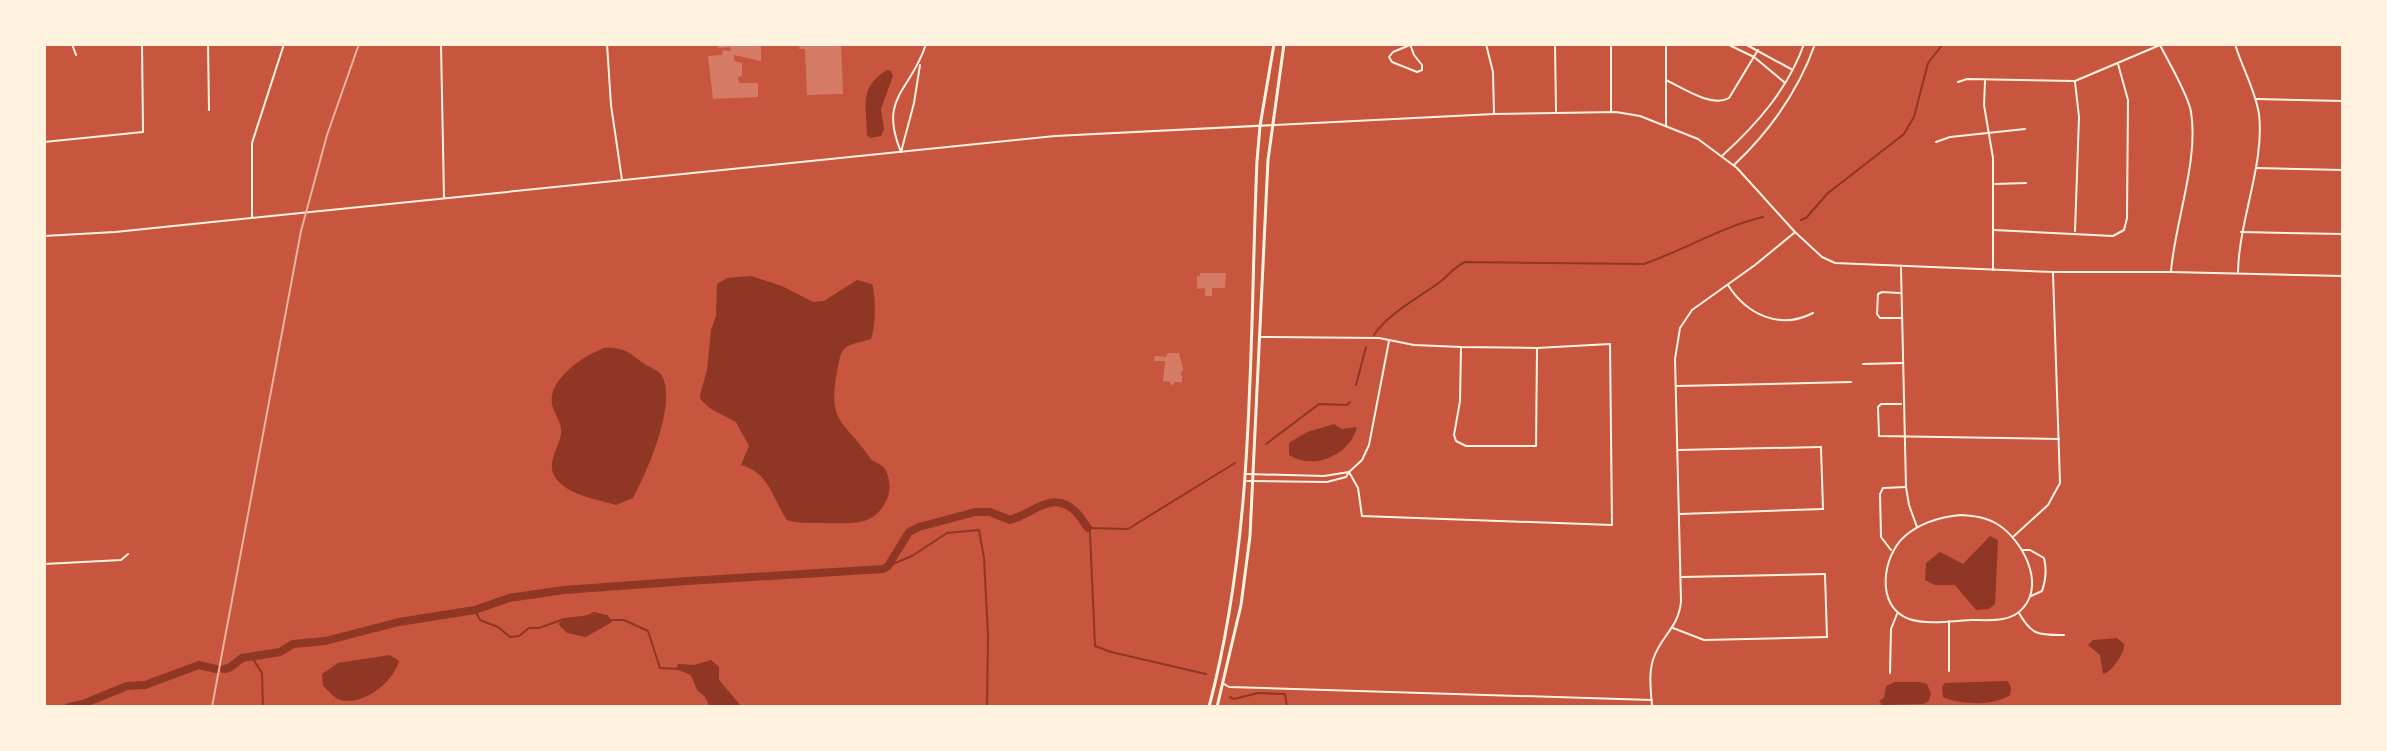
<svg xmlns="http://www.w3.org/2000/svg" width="2387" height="751" viewBox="0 0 2387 751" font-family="Ubuntu,sans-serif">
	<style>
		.water { fill: #8f3625 }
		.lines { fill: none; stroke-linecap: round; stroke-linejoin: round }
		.stream { stroke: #8f3625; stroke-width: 2 }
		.river { stroke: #8f3625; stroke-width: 8 }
		.building { fill: #d67c66 }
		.minor { stroke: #fff3e0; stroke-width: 2 }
		.tertiary { stroke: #fff3e0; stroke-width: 2 }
		.secondary { stroke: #fff3e0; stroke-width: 3 }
		.rail { stroke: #e9b49f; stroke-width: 2 }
	</style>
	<rect width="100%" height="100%" fill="#c8553d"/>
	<g class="water">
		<path d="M887,70L891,71L893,76L881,109L884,129L881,136L870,138L867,135C867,105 858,88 887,70Z"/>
		<path d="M751,276L782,286L813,302L824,301L857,280L872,284C876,296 876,326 871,339C845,347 842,342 837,372C827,424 845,421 870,458C874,463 881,463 885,469C890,477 891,491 887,499C874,528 850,523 823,523C810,523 799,524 787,520C772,498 770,473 741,465L749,446L736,422L711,409L701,400L700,395L707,370L711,330L716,316L717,284L727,278Z"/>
		<path d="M604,348C622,346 630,353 643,363C650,368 660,370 663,378C676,405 647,473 633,498L616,505C599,500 570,495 558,481C544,465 558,451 561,434C563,424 554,414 552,404C548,379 583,356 604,348Z"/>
		<path d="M1334,424L1342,429L1357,427C1350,455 1314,471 1289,455V443L1307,432Z"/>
		<path d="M1990,536L1998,540L1995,604L1989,609L1976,610L1955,585H1935L1925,580L1926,563L1940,552L1963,564Z"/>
		<path d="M598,614L608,615L612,622L586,637L567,633L558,624L565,618Z"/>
		<path d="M2117,638L2124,644C2125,653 2112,672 2103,674L2100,655L2088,645L2093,640Z"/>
		<path d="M390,655L399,661C393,683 361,708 338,699C332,696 328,690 323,686L322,674L338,663Z"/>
		<path d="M711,660L719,667V680L742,707H710L705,697L697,690L691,675L676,669L678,664L694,665Z"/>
		<path d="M2008,681L2011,688L2010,695C1994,706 1961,705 1943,697L1942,687L1945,683Z"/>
		<path d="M1895,682H1919L1927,684L1931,693L1929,701L1923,704L1882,705L1879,701L1884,698L1886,686Z"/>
	</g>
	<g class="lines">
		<g class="stream">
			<path d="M1801,220L1806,218L1828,193L1904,134L1914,117L1928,63L1943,44"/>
			<path d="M1374,335C1387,314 1420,297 1440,282C1449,275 1454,267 1465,262L1644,264C1684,250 1721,227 1763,217"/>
			<path d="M1356,385L1366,347"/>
			<path d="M1266,444L1319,404L1347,405L1350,402"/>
			<path d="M888,566L912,556L947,533L979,530L984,558L988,635L987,707"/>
			<path d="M475,610L480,620L498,627L510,637L519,636L529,628H539L564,619"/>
			<path d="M586,617L594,613L602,615"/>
			<path d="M611,620H624L648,631L660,668L679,669"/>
			<path d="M251,656L262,673L263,707"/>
			<path d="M1206,674L1111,652L1095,646L1090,533L1088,528L1128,529L1235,463"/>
			<path d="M1230,697L1234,699L1258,693L1285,694L1287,707"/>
		</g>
		<g class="river">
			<path d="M224,669L229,668L242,658L280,652L293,644L325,641L399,622L475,610L509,598L564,590L688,581L883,569L888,566L909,532L919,527L975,512H990L1010,520C1034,513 1053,489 1076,512C1081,517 1084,523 1088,528"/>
			<path d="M69,707L83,704L127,686L145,685L199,665L216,669"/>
		</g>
	</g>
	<g class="building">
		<path d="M718,44H761V61L734,55V61L742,63V76L738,77L739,83H758V97L713,99L708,56L722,55L723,50L731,51L730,47L718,48Z"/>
		<path d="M800,44H841L843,94L807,95L805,49H799Z"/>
		<path d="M1200,273H1226L1225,288H1212V296H1205V288L1197,289V276H1200Z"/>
		<path d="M1168,353H1179L1183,369L1180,375H1182V382H1175L1172,386L1170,382L1163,381L1165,361H1154L1155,356L1166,357Z"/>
	</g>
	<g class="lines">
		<g class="minor">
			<path d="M72,44L76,55"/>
			<path d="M208,44L209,110"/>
			<path d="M441,44L444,198"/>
			<path d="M607,44L611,105L622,180"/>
			<path d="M1410,44L1414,55L1422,65V70L1417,72L1392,62L1389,57L1393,52L1410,45"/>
			<path d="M1486,44L1493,72L1494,114"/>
			<path d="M1555,44L1556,111"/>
			<path d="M1666,44V126"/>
			<path d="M1727,44L1754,57L1784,82"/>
			<path d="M1745,44L1791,69"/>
			<path d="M2235,44C2242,68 2255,89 2259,114C2265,163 2239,220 2238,272"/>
			<path d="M1666,80C1683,88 1712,108 1729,98L1758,50"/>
			<path d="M1985,81L1984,105L1993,158V270"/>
			<path d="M1958,82L1967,79L2075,81L2160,45C2168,61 2189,96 2191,112C2199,160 2175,222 2171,271"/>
			<path d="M2075,82L2079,117L2075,231"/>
			<path d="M2256,99L2343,101"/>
			<path d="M1611,111V44"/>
			<path d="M44,142L143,132L142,44"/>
			<path d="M1936,142L1950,137L2025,129"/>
			<path d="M901,152C878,96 911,92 926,44"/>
			<path d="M901,152L914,103L920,65"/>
			<path d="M2256,168L2343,170"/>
			<path d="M1995,184L2026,183"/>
			<path d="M252,218V143L284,44"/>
			<path d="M1994,230L2113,236L2124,230L2127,218L2128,100L2118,64"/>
			<path d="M2241,232L2343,234"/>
			<path d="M1901,268L1906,487L1909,505L1917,527"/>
			<path d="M1728,285C1747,315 1780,330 1813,313"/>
			<path d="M1900,293L1882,292L1878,294L1877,314L1880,318H1902"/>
			<path d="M1260,337L1379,338L1414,345L1461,347L1537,348L1610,344L1612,525L1362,516L1358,488L1349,472L1362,460L1369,445L1389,341"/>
			<path d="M1461,348L1460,401L1454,435L1456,441L1466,446H1536L1537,348"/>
			<path d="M1863,364L1902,363"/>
			<path d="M1677,386L1851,382"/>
			<path d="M1901,404H1881L1878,407L1879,436L2059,439"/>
			<path d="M1821,448L1823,509"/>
			<path d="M1678,450L1821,447"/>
			<path d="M1247,481L1327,482L1346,477L1349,472L1324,476L1247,474"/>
			<path d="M1680,514L1823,509"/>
			<path d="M1961,515C1974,516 1986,517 1997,524C2021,538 2046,583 2023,608C2011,623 1988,620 1971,620C1952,621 1927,625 1909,619C1875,607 1882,556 1905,536C1921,522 1940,517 1961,515Z"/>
			<path d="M2014,536L2048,505L2060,483L2053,273"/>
			<path d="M1891,550L1881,537L1880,494L1883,488L1906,487"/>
			<path d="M2023,550H2030L2044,558C2047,570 2046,580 2042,591L2031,596"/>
			<path d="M44,564L121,560L128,554"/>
			<path d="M1825,575L1827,637"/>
			<path d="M1682,577L1825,574"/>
			<path d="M2019,613C2032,636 2039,635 2064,635"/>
			<path d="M1949,621V671"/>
			<path d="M1673,628L1704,640L1827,637"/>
			<path d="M1890,673L1891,629L1897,614"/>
		</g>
		<g class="tertiary">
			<path d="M1723,155C1757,124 1788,89 1804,44"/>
			<path d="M1734,165C1771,130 1798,92 1815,44"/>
			<path d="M44,236L115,232L1055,136L1494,114L1616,112L1640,116L1698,139L1737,168L1795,232L1822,257L1835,263L2053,272H2171L2343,276"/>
			<path d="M1224,684L1229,687L1652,700"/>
			<path d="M1652,707C1651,691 1648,672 1654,657C1662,635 1679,627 1681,601L1675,359L1680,328L1692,310L1755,265L1794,233"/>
		</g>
		<g class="secondary">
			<path d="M1209,707C1256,529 1249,344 1257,161L1260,126L1274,44"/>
			<path d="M1217,707L1241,605L1250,536L1268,160L1284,44"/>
		</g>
		<path class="rail" d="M212,707L301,231L327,135L359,44"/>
	</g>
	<rect width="2387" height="751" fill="none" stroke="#fff3e0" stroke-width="92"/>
</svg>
